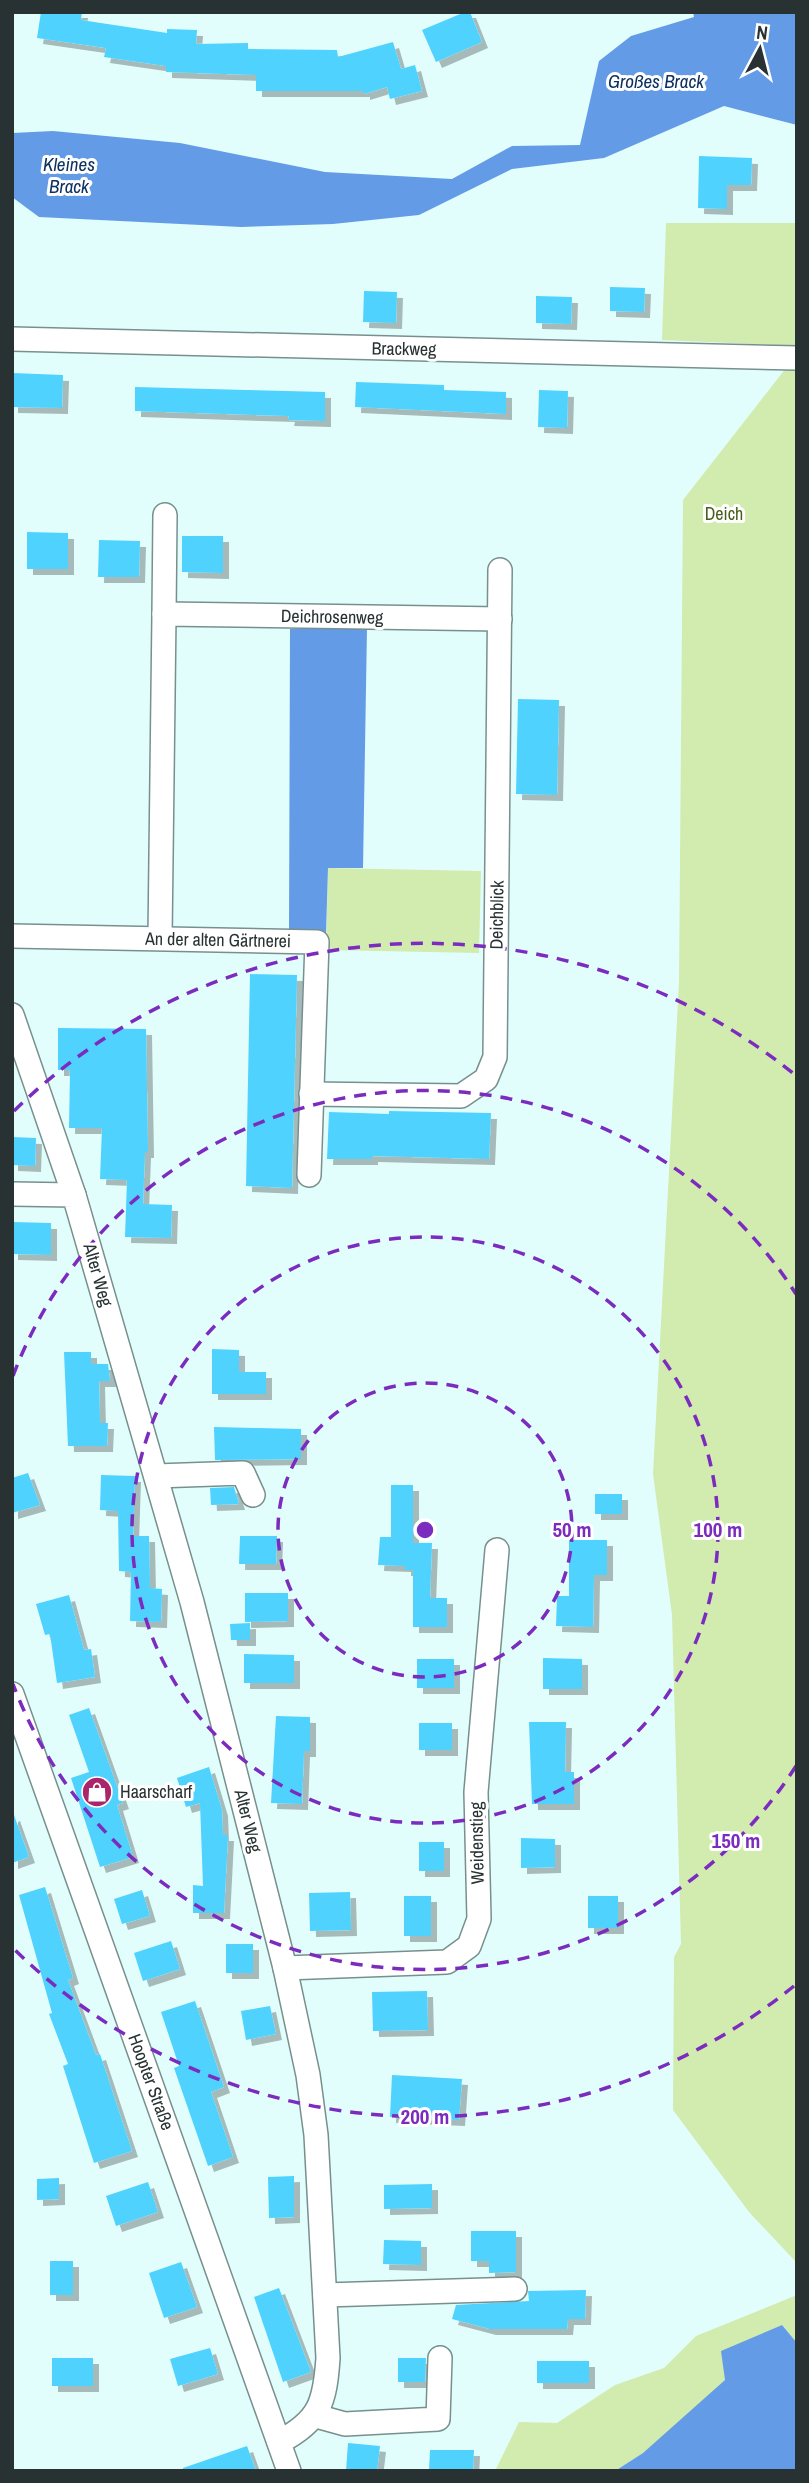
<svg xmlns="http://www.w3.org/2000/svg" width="809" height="2483" viewBox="0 0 809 2483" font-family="'Archivo Narrow',sans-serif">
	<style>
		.green { fill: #d2ebae }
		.water { fill: #649be7 }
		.building { fill: #4fd2fe; filter: url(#shadow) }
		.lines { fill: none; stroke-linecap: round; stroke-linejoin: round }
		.minor-casing { stroke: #77908e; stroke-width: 26 }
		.minor { stroke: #fff; stroke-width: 23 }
		.ring { fill: none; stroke: #7b2cbf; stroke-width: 3.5; stroke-dasharray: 12 9 }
		.labels { text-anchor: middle; stroke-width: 6; stroke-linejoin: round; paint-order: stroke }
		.street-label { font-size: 18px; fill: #283232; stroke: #fff }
		.park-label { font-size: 18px; fill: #475d1b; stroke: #fff }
		.poi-label { font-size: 18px; fill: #283232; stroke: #fff; text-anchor: start }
		.water-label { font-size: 19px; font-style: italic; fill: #0d3262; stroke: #fff }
		.centre { fill: #7b2cbf; stroke: #fff; stroke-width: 3.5 }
		.ring-label { font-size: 21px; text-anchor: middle; font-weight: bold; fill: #7b2cbf; stroke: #fff; stroke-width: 6; stroke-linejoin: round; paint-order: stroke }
	</style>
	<defs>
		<filter id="shadow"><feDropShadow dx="6" dy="6" stdDeviation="0" flood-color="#0004"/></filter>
	</defs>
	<rect width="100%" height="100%" fill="#e2fefc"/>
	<g class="green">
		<path d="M666,223H797V346L662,340Z"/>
		<path d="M797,354V2263L749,2212L673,2110L674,1957L681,1944L672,1615L653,1474L679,982L683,500Z"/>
		<path d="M328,868L481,871L479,953L326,950Z"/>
		<path d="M797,2295V2343L782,2325L752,2339L725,2380L696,2408L643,2453L615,2471H495L519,2422L557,2423L615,2385L664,2368L696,2336Z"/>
	</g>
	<g class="water">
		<path d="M693,12H797V125L724,106L604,158L512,169L419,215L333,224L241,227L39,217L12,197V133L53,131L180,143L325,172L452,179L512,146L580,145L599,61L631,36L694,17Z"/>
		<path d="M367,628L363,868H328L326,934L289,932L290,629Z"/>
		<path d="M782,2325L797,2343V2471H615L643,2453L725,2380L721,2351Z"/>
	</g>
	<g class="building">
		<path d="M41,12H82L81,20L167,33V29L197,30L196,44L248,43V49L337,50L338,57L393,42L401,69L415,65L422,91L390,99L387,87L364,94V91H256V75L166,72V66L104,57L106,48L37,38Z"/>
		<path d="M465,12H470L482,42L436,62L422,30Z"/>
		<path d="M699,156L752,158L751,185H727V209L698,208Z"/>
		<path d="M610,287L645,288L644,312L610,311Z"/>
		<path d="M364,291L397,292L396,323L363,322Z"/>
		<path d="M536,296L572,297L571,324L536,323Z"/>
		<path d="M12,373L63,375L62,408L12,407Z"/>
		<path d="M356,382L444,385V390L506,392V414L355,407Z"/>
		<path d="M135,387L325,392V421L288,420L289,416L135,411Z"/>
		<path d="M539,390L568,391L567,428L538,427Z"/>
		<path d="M27,532L68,533V569H27Z"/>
		<path d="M182,536H223V573L182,572Z"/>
		<path d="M99,540L140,541L139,577H98Z"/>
		<path d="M518,699L559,700L557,795L516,794Z"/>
		<path d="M250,974L297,975L292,1188L246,1186Z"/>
		<path d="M58,1028L146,1029L148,1152H145L143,1204L172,1205L171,1238L125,1237L127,1180L100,1179L102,1128H69L70,1070H58Z"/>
		<path d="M389,1111L491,1113L489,1159L372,1156V1159H327L329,1112L389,1114Z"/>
		<path d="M12,1137L36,1138L35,1166L12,1165Z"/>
		<path d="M12,1222L51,1223V1255L12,1254Z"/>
		<path d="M212,1349L239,1350V1372H266V1394H212Z"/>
		<path d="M64,1352H91V1364H108L110,1381H99L100,1423H108L107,1446H68Z"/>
		<path d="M214,1427L301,1429V1459L215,1460Z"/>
		<path d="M28,1473L40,1505L12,1513V1478Z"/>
		<path d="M101,1475L135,1476L133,1536H149L150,1588L162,1589L161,1622L130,1621L131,1572L119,1571L118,1511L100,1510Z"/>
		<path d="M391,1485H413V1543H432L430,1598H447V1627H413V1570H405V1566L378,1565L380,1537H391Z"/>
		<path d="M234,1487L239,1504L211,1505L210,1488Z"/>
		<rect x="595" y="1494" width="27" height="20"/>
		<path d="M240,1536H277L276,1564H239Z"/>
		<path d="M569,1540H607V1575H594L593,1627L556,1626L557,1596H569Z"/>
		<path d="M245,1593H288V1621L245,1622Z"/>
		<path d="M69,1595L84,1650L91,1649L95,1677L57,1683L50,1634L45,1635L36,1604Z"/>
		<path d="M250,1623V1640H231L230,1624Z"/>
		<path d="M244,1654L294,1655V1683H244Z"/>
		<path d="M543,1658L582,1659V1689H543Z"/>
		<rect x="417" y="1659" width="37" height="29"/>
		<path d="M89,1708L123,1803L117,1805L133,1857L100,1867L71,1778L89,1772L69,1715Z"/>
		<path d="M276,1716L310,1717V1751H304L302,1804L271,1803Z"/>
		<path d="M529,1722H566L565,1772H574V1804H532Z"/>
		<rect x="419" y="1723" width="33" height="27"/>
		<path d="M209,1767L222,1810L223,1835H228L224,1913H193V1885L203,1886L200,1803L186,1807L177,1778Z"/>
		<path d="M14,1815L29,1857L12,1863V1816Z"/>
		<path d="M521,1838L555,1839V1867L521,1868Z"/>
		<rect x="419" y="1842" width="25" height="29"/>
		<path d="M45,1887L73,1978L68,1980L96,2055L100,2054L132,2151L94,2163L63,2066L68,2064L49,2014L52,2013L19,1895Z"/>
		<path d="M142,1890L150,1916L122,1924L114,1899Z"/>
		<path d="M350,1892L351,1930L310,1931L309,1893Z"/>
		<rect x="404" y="1896" width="27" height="40"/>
		<rect x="588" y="1896" width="30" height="32"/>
		<path d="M171,1941L180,1969L143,1981L134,1953Z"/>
		<rect x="226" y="1944" width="27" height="29"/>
		<path d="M427,1991L428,2030L373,2031L372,1992Z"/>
		<path d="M195,2001L224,2087L211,2092L233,2157L208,2166L174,2068L179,2066L161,2012Z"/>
		<path d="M270,2006L276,2034L246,2040L241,2011Z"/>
		<path d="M392,2075L462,2079L459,2120L390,2117Z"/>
		<path d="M294,2176V2217L269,2218L268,2177Z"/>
		<path d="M59,2178V2199L37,2200V2179Z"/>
		<path d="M148,2182L158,2212L116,2226L106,2196Z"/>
		<path d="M432,2184V2208L384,2209V2185Z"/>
		<path d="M471,2231H516V2272L489,2273V2261H471Z"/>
		<path d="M384,2240L421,2241V2265L383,2264Z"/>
		<rect x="50" y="2261" width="23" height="34"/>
		<path d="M181,2262L197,2307L164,2318L149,2273Z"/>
		<path d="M279,2288L311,2372L283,2382L254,2297Z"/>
		<path d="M586,2290L585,2319H568L567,2329H490L452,2319L456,2305L529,2301L528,2291Z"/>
		<path d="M210,2348L218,2374L178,2386L170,2359Z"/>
		<rect x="52" y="2358" width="41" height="28"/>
		<path d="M398,2358H426L425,2382H398Z"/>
		<rect x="537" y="2361" width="52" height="22"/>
		<path d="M348,2443L380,2446L377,2471H346Z"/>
		<path d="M247,2446L256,2471H183V2468Z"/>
		<path d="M430,2450H474L473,2471H429Z"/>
	</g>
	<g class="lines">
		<g class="minor-casing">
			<g id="minor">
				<path d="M12,339L797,358"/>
				<path d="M164,614L165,515"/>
				<path d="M12,936L317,942L309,1175"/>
				<path d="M160,938L164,614L500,619"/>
				<path d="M12,1015L74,1195"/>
				<path d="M311,1094L461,1096L486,1079L495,1057L500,570"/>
				<path d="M12,1194L74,1195L192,1602L285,1968L308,2075L316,2135L328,2358C325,2402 320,2421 279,2442"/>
				<path d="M156,1476L243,1473L253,1495"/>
				<path d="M12,1694L289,2471"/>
				<path d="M285,1968L447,1962L469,1946L479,1919L476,1792L497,1550"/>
				<path d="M325,2295L515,2289"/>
				<path d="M316,2416L345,2424L438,2419L440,2358"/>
			</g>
		</g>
		<use href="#minor" class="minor"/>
	</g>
	<g class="ring">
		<circle cx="425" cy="1530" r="147"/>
		<circle cx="425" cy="1530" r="293"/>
		<path d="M796 1766A440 440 0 0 1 13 1684M13 1376A440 440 0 0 1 796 1294"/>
		<path d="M794 1986A587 587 0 0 1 14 1949M14 1111A587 587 0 0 1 794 1074"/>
	</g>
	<defs>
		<g id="shop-disc" transform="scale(1.575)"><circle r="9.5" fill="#ac2469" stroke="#fff"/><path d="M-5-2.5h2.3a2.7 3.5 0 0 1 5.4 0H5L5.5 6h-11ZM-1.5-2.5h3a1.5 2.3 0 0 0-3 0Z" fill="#fff"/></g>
	</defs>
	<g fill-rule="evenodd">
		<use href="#shop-disc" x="97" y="1792"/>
	</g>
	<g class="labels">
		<g class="street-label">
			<text transform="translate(404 349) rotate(1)" y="6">Brackweg</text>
			<text transform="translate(332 617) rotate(1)" y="6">Deichrosenweg</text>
			<text transform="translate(497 915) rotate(-89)" y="6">Deichblick</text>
			<text transform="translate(218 940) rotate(1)" y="6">An der alten Gärtnerei</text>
			<text transform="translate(98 1275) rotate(74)" y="6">Alter Weg</text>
			<text transform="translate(248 1821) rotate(76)" y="6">Alter Weg</text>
			<text transform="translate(477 1843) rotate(-91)" y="6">Weidenstieg</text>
			<text transform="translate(151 2082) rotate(70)" y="6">Hoopter Straße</text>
		</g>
		<g class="park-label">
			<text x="724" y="520">Deich</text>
		</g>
		<g class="poi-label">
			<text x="120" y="1798">Haarscharf</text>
		</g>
		<g class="water-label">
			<text x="656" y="88">Großes Brack</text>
			<text x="69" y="171">Kleines<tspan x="69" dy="22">Brack</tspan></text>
		</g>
	</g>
	<circle cx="425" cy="1530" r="10" class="centre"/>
	<g class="ring-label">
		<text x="572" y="1537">50 m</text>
		<text x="718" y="1537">100 m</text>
		<text x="736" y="1848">150 m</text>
		<text x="425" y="2124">200 m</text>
	</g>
	<rect width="809" height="2483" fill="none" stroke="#283232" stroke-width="28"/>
	<g transform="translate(760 49) rotate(7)" stroke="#ffffff" stroke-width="5" paint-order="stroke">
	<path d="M0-5L12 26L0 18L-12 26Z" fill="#283232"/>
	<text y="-10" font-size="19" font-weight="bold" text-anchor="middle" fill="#283232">N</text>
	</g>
</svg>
